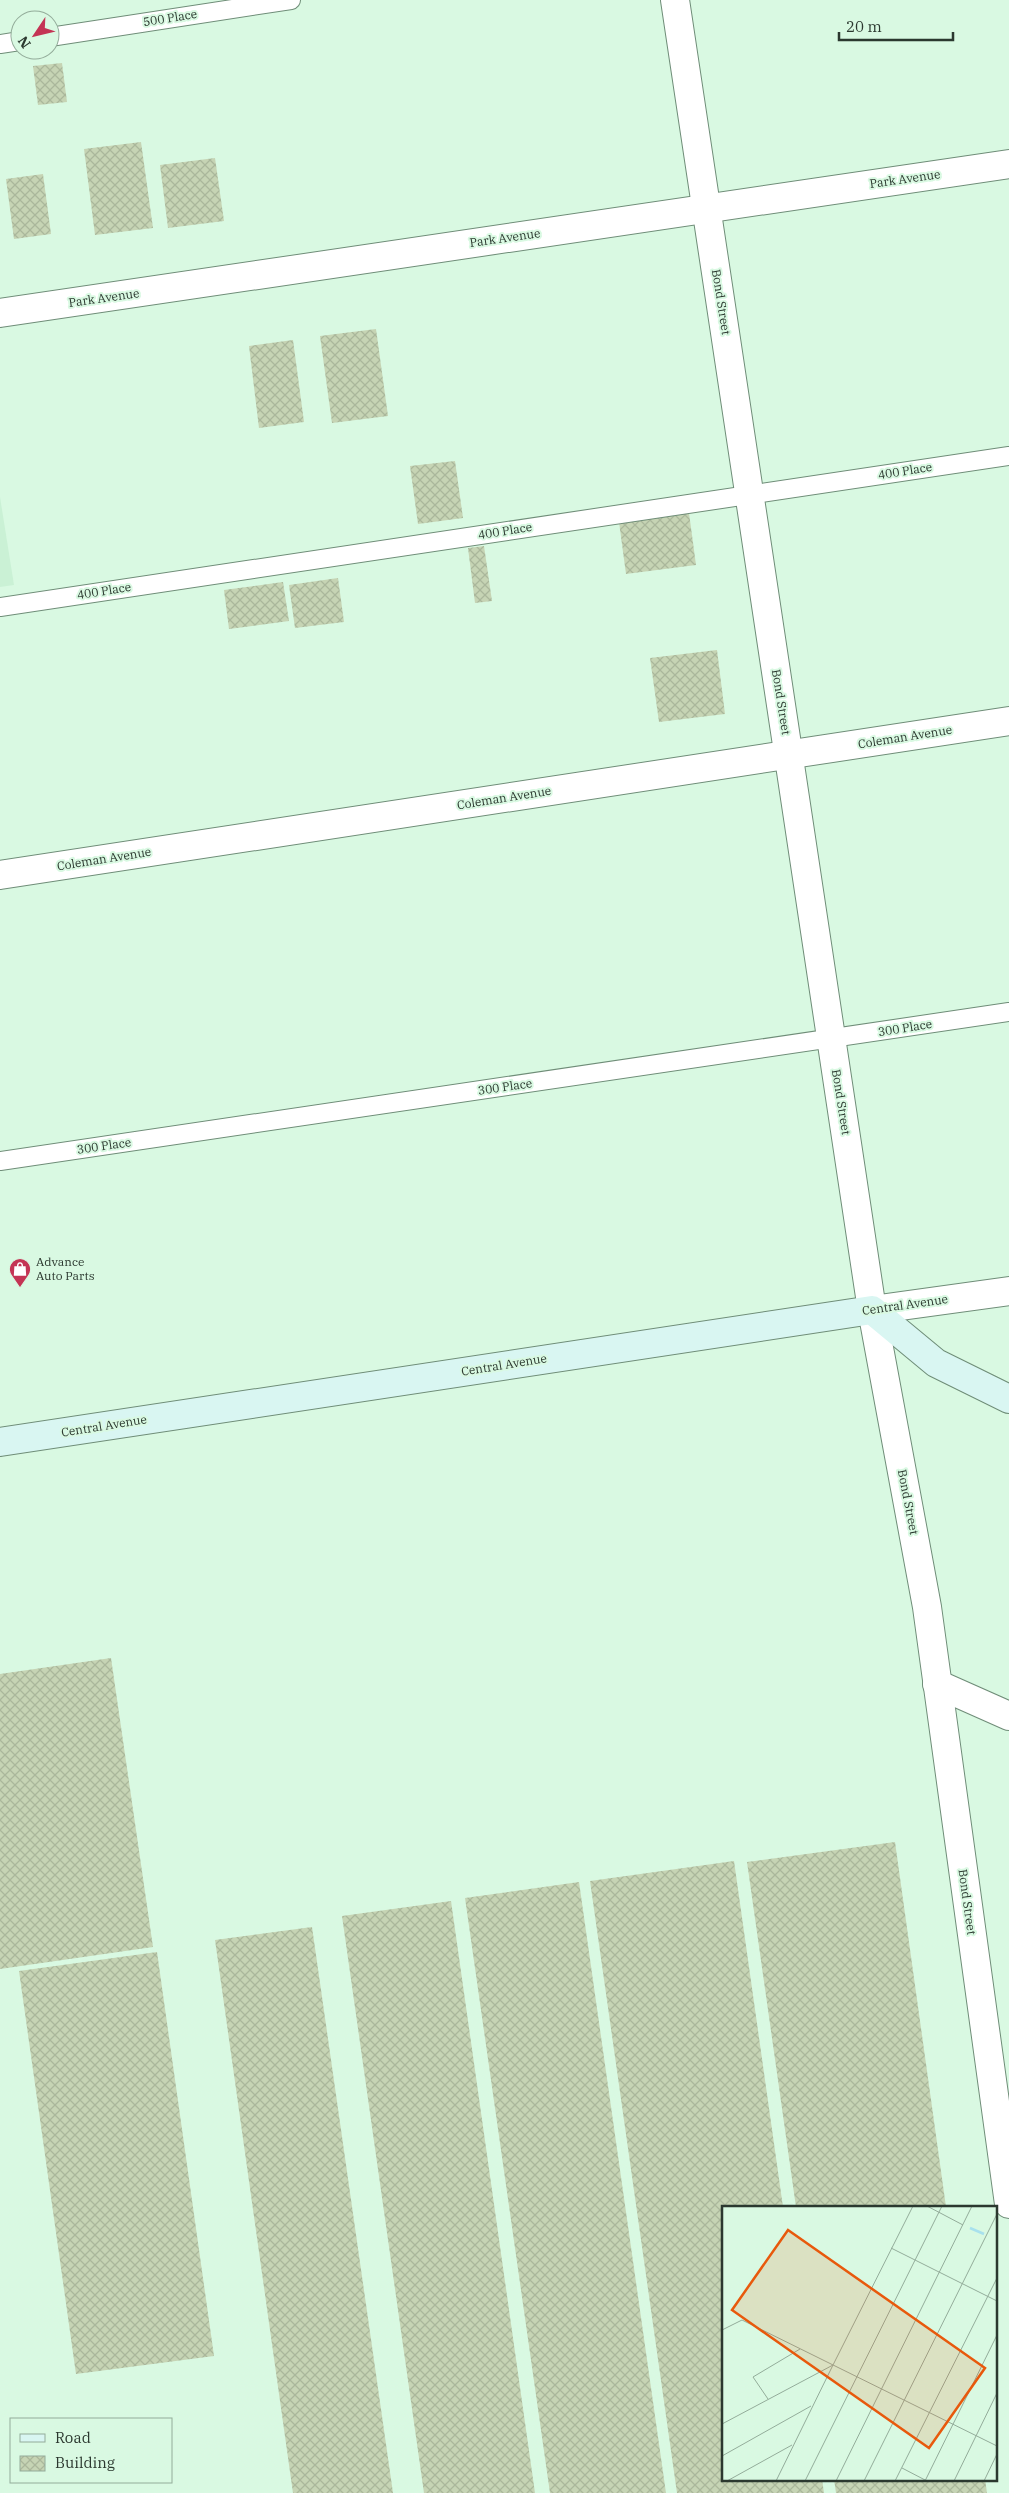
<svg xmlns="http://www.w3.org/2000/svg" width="1009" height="2493" viewBox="0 0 1009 2493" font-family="'IBM Plex Serif',serif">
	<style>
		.built { fill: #caf1d5 }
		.building { fill: url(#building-cross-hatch) }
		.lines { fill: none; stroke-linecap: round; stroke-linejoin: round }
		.service-casing { stroke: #6f8d78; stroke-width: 20 }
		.minor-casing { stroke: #6f8d78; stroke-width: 30 }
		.secondary-casing { stroke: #6f8d78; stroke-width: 30 }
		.service { stroke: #fff; stroke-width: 18 }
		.minor { stroke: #fff; stroke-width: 28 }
		.secondary { stroke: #d9f6f2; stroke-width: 28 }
		.labels { text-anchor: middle; stroke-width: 4; stroke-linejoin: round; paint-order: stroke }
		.street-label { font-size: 12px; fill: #2b382f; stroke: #d9f9e2 }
		.poi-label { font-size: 12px; fill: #2b382f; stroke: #d9f9e2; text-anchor: start }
		.inset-river { fill: none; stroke: #a8e1ed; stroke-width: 2.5 }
		.inset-road { fill: none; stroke: #93ac9a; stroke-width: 1 }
		.view { fill: #e8590c; fill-opacity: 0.15; stroke: #e8590c; stroke-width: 2.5 }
		.inset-edge { fill: none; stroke: #2b382f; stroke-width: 2.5 }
	</style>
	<defs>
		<pattern id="building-cross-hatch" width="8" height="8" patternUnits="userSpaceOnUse" patternTransform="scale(1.25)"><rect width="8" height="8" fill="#c6d4b4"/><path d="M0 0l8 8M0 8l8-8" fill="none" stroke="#aab79b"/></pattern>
	</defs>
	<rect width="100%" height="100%" fill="#d9f9e2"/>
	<path class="built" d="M0,497L14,585L0,587Z"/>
	<g class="building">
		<path d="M62,63L67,102L38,105L33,66Z"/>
		<path d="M141,142L153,228L95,235L84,149Z"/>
		<path d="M215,158L224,221L168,228L160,165Z"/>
		<path d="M43,174L51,234L14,239L6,179Z"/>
		<path d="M376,329L388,416L332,423L320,336Z"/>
		<path d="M293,340L304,422L259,428L249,346Z"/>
		<path d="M455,461L463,518L418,524L410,466Z"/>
		<path d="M689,513L696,565L626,574L619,522Z"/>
		<path d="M484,546L492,601L475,603L468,548Z"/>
		<path d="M338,578L344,622L295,628L289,585Z"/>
		<path d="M283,582L289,621L229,629L224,590Z"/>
		<path d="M717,650L725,714L659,722L650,658Z"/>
		<path d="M111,1658L153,1947L0,1969V1674Z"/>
		<path d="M895,1842L946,2207H796L747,1862Z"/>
		<path d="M734,1861L783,2207H723V2479H822L824,2493H677L590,1881Z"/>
		<path d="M579,1882L666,2493H550L465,1898Z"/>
		<path d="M451,1901L535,2493H424L342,1916Z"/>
		<path d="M312,1927L393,2493H293L215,1940Z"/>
		<path d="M157,1952L214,2356L76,2374L19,1971Z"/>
		<path d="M834,2479H985L987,2493H836Z"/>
	</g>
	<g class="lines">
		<g class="service-casing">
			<g id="service">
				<path d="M50,37L291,0"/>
				<path d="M0,44L20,41"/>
				<path d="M0,607L1009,456"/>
				<path d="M0,1161L1009,1012"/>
			</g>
		</g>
		<g class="minor-casing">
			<g id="minor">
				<path d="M675,0L872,1310L927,1607L1009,2204"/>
				<path d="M0,313L1009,164"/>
				<path d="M0,875L1009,721"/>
				<path d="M872,1310L1009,1291"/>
				<path d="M937,1684L1009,1716"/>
			</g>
		</g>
		<g class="secondary-casing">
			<path id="secondary" d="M0,1442L872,1310L936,1363L1009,1399"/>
		</g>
		<use href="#service" class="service"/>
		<use href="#minor" class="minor"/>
		<use href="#secondary" class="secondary"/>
	</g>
	<defs>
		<g id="shop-pin" transform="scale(1.125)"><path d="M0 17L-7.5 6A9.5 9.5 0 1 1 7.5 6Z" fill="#c43454" stroke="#d9f9e2"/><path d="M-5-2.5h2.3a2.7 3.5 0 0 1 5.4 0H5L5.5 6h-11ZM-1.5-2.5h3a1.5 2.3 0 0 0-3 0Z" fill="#fff"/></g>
	</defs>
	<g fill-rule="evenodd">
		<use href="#shop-pin" x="20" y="1269"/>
	</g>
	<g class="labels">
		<g class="street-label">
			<text transform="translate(170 18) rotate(-9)" y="4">500 Place</text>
			<text transform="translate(905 179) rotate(-8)" y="4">Park Avenue</text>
			<text transform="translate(505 238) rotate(-8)" y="4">Park Avenue</text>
			<text transform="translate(104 298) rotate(-8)" y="4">Park Avenue</text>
			<text transform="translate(721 302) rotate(81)" y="4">Bond Street</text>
			<text transform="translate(905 471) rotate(-9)" y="4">400 Place</text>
			<text transform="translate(505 531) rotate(-9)" y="4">400 Place</text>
			<text transform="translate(104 591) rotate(-9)" y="4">400 Place</text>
			<text transform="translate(781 702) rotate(81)" y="4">Bond Street</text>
			<text transform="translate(905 737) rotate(-9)" y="4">Coleman Avenue</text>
			<text transform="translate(504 798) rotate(-9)" y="4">Coleman Avenue</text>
			<text transform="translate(104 859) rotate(-9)" y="4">Coleman Avenue</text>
			<text transform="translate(905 1028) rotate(-9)" y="4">300 Place</text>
			<text transform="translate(505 1087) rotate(-8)" y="4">300 Place</text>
			<text transform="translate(841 1102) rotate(81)" y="4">Bond Street</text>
			<text transform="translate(104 1146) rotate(-8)" y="4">300 Place</text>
			<text transform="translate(905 1305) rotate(-8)" y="4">Central Avenue</text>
			<text transform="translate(504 1365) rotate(-9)" y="4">Central Avenue</text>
			<text transform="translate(104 1426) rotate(-9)" y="4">Central Avenue</text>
			<text transform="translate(908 1502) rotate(79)" y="4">Bond Street</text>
			<text transform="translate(967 1902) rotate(82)" y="4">Bond Street</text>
		</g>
		<g class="poi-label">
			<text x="36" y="1266">Advance<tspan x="36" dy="14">Auto Parts</tspan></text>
		</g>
	</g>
	<g transform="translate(722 2206)">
		<rect width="275" height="275" fill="#d9f9e2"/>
		<path class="inset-river" d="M248,22L262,28"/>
		<path class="inset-road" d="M205,0L241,19M169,42L275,95M0,124L20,114L275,240M46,193L31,171L78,143M0,218L111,159L191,0M0,250L89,200M180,262L205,275M5,275L70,239M54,275L111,159M83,275L220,0M114,275L250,0M142,275L275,8M173,275L275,72M203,275L275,129M232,275L275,187M262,275L275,248"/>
		<path class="view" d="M66,24L263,162L207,242L10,104Z"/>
		<rect width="275" height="275" class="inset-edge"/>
	</g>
	<rect x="10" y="2418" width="162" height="65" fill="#d9f9e2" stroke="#93ac9a"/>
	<rect x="20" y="2434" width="25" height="8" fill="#d9f6f2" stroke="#93ac9a"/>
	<text x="55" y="2443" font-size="15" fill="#2b382f">Road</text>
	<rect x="20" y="2456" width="25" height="15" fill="url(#building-cross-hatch)" stroke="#93ac9a"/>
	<text x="55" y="2468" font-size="15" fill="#2b382f">Building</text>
	<g transform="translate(35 35) rotate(235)"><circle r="24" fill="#d9f9e2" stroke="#93ac9a"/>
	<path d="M0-4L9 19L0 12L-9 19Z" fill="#c43454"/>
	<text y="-8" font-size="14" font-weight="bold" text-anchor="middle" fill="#2b382f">N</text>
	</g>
	<path d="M839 32v8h114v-8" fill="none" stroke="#2b382f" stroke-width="2.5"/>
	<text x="846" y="32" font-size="15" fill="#2b382f" stroke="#d9f9e2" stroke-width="4" paint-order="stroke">20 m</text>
</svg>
